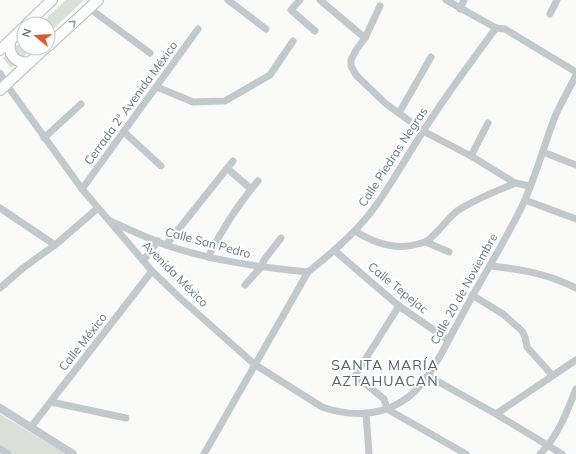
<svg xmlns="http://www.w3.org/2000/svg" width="576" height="454" viewBox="0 0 576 454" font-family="Mulish,sans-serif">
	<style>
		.green { fill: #dadfd7 }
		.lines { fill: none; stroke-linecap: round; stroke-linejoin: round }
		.primary-casing { stroke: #b5babe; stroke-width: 12 }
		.minor { stroke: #c3c8cc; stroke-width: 7 }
		.tertiary { stroke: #c3c8cc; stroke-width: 8 }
		.primary { stroke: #fff; stroke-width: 10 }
		.oneway { stroke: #939fa8 }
		.labels { text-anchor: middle; stroke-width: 4; stroke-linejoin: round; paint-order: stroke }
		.street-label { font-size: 12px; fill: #657683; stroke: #fff }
		.quarter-label { font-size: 14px; letter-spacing: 1px; fill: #57646e; stroke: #fff }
	</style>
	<rect width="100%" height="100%" fill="#fafaf8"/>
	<g class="green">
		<path d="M66,0H84L48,34V24H40Z"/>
		<path d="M24,39V48H33L11,68L3,58Z"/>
		<path d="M0,414L66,454H13L0,446Z"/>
	</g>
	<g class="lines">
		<g class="primary-casing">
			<g id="primary">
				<path d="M27,24L52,0"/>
				<path d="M11,40C6,53 16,65 30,62"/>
				<path d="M48,46L98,0"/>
				<path d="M0,50L24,27"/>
				<path d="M0,90L45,48"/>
			</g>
		</g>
		<g class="minor">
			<path d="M228,0L266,29"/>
			<path d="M300,0L291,10L315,31"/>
			<path d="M320,0L365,38"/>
			<path d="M446,0L496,28L505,29L576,72"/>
			<path d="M380,6L365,38L356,50L351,60V66L356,75L385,103L423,131L471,156L515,183L530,186"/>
			<path d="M89,8L150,53"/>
			<path d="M460,9L464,0"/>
			<path d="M550,14L557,0"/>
			<path d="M6,84L82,189L152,271L180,298L254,364L322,407C347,416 377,417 401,402C428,387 445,345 460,319C481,279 505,242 524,202C536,175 544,146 554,119C560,104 569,90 576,75"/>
			<path d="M157,87L193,102L225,101L270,75L293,41"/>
			<path d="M399,113L431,57"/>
			<path d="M124,132L161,166"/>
			<path d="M44,138L81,104"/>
			<path d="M543,152L576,165"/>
			<path d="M471,156L488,123"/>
			<path d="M228,169L251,189"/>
			<path d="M82,189L198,29"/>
			<path d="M525,200L576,219"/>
			<path d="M0,208L55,245"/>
			<path d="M110,221C128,229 147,238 166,245C212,261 260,267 308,272"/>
			<path d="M355,231C374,243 395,251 418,244C421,243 424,243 427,241C438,233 446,220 457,211C475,199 495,192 515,183"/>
			<path d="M426,242L449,252"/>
			<path d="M166,245L233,161"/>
			<path d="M335,251L399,306L448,340"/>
			<path d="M208,257C222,230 238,204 258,181"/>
			<path d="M143,261L158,241"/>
			<path d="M490,266C521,269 548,274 576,288"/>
			<path d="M245,285L261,267L264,260L281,238"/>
			<path d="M0,288L23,268L55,245L98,208"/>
			<path d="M472,295L503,314L522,331L525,337L527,347L552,375"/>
			<path d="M428,376L496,414L562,454"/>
			<path d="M51,402L126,418"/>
			<path d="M387,409L384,399L361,380L356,374L399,306"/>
			<path d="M387,409L466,454"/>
			<path d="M366,413L369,454"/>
			<path d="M496,414L576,360"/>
			<path d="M31,427L152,271"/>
			<path d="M0,449L8,454"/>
			<path d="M204,454L308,272C333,252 358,231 377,204C394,180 408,154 424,130C446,95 471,62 496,28"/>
			<path d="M540,454C558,436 567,412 576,389"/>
		</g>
		<g class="tertiary">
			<path d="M0,74L6,84"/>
			<path d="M0,408L73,454"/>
		</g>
		<use href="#primary" class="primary"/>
	</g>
	<defs><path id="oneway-chevron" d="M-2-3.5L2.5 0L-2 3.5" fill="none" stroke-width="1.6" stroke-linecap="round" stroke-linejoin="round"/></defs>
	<use class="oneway" href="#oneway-chevron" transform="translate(73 23) rotate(-42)"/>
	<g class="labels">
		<g class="street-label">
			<text transform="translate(131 103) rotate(-54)" y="4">Cerrada 2ª Avenida México</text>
			<text transform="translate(393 157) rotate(-57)" y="4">Calle Piedras Negras</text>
			<text transform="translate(208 243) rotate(15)" y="4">Calle San Pedro</text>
			<text transform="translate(175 274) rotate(45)" y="4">Avenida México</text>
			<text transform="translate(398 288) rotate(39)" y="4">Calle Tepejac</text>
			<text transform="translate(464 289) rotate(-61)" y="4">Calle 20 de Noviembre</text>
			<text transform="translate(83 342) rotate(-52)" y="4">Calle México</text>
		</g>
		<g class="quarter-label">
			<text x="385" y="370">SANTA MARÍA<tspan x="385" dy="16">AZTAHUACAN</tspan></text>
		</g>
	</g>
	<g transform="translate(36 36) rotate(288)"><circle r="19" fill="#ffffff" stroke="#c1c8cd"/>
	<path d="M0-3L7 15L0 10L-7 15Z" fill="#e4572e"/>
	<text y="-6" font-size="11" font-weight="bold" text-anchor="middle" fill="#657683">N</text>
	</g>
</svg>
